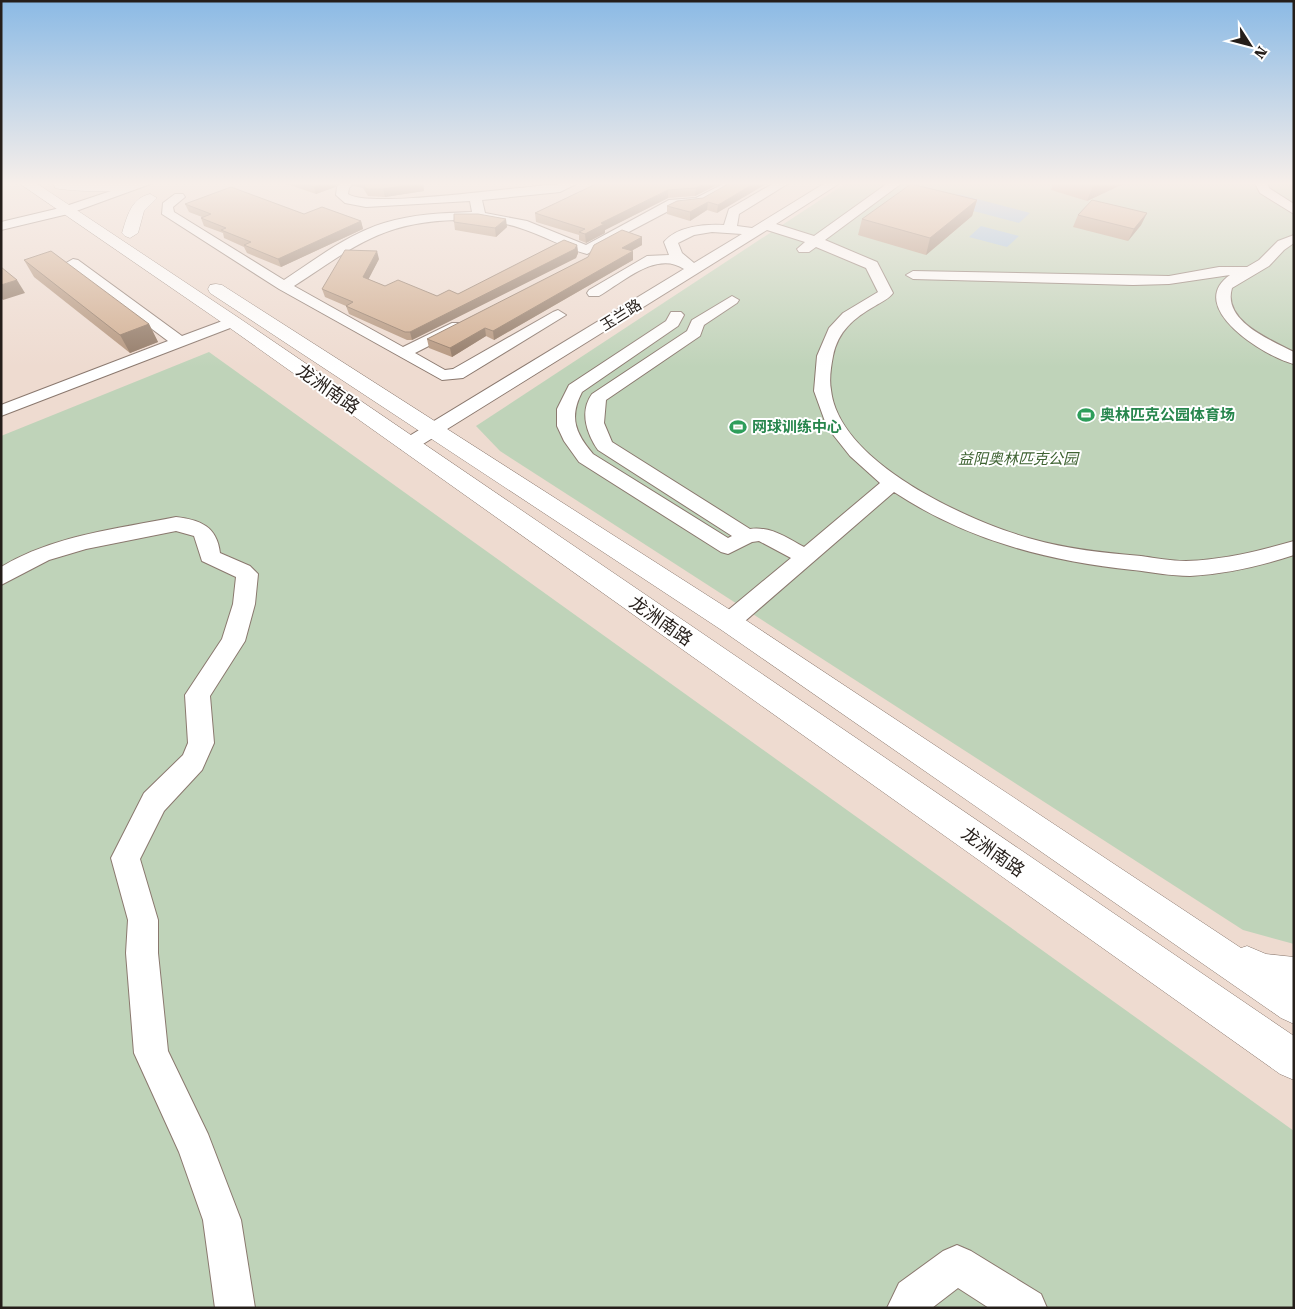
<svg xmlns="http://www.w3.org/2000/svg" width="1295" height="1309" viewBox="0 0 1295 1309" font-family="'Roboto Serif','Noto Sans SC',serif">
	<style>
		.green { fill: #bfd3b9 }
		.water { fill: #a1c4e0 }
		.lines { fill: none; stroke-linecap: round; stroke-linejoin: round }
		.minor-casing { stroke: #8a786e; stroke-width: 2 }
		.major-casing { stroke: #8a786e; stroke-width: 1 }
		.minor { fill: #fff; fill-rule: evenodd }
		.major { fill: #fff; fill-rule: evenodd }
		.wall { fill: #b5977f }
		.shaded-wall { fill: #937b68 }
		.building { fill: #d2b094; stroke: #937b68 }
		.labels { text-anchor: middle; stroke-width: 4; stroke-linejoin: round; paint-order: stroke }
		.far-street-label { font-size: 15px; fill: #251e1a; stroke: #fff }
		.far-leisure-label { font-size: 15px; font-weight: bold; fill: #27864d; stroke: #fff; text-anchor: start }
		.far-park-label { font-size: 15px; font-style: italic; fill: #3f6333; stroke: #fff }
		.street-label { font-size: 18px; fill: #251e1a; stroke: #fff }
	</style>
	<rect width="100%" height="100%" fill="#eedbd0"/>
	<g class="green">
		<path d="M846,183H1294V944L1243,930L500,451L476,426Z"/>
		<path d="M209,352L1294,1131V1308H1V436Z"/>
	</g>
	<g class="water">
		<path d="M958,194L1030,213L1019,223L947,204Z"/>
		<path d="M981,226L1019,236L1007,247L969,237Z"/>
	</g>
	<g class="lines">
		<g class="minor-casing">
			<g id="minor">
				<path d="M135,183H153L68,214L1,230V222L60,208Z"/>
				<path d="M340,183H354L349,188L348,194C372,210 539,183 578,183L560,192L482,200L485,213L527,221L586,245L669,200L696,198L725,183H740L702,205L676,207L587,254C564,248 543,235 520,228C500,221 477,220 456,220C381,222 354,247 294,286L403,347L452,323H462L465,326L462,329L415,353L445,370L453,369L553,312L558,310L566,315L463,378L442,380L279,289L162,214L163,203L175,194H183L185,197L173,207L174,212L284,280C316,259 348,234 384,223C413,214 442,213 472,212L470,201L366,207L345,203L336,195L337,187Z"/>
				<path d="M774,183H789L739,214L737,226L752,228L825,183H840L776,224L814,236L888,183H902L825,240L877,262L893,293C889,299 881,302 875,306C854,318 838,331 833,356C831,366 829,380 831,390C839,463 970,522 1032,539C1067,549 1104,553 1141,556C1156,558 1171,561 1186,561C1223,560 1259,551 1294,541V555C1260,566 1225,574 1190,576C1171,576 1151,572 1133,570C1047,561 967,540 894,492L737,628L729,630L721,628L718,622L721,616L791,558L759,541L752,542L728,554L721,552L579,462L564,441L557,426V409L569,385L666,321L671,312H681L684,315L678,326L582,392C569,417 575,433 593,454L728,538L732,536L598,450C587,434 579,412 592,394L687,331L692,320L732,296L739,300L737,303L704,325L700,336L606,400L604,423L612,442L750,529C771,526 787,538 804,547L880,483L850,456L827,427L814,391L817,356L829,328L843,313L878,292L866,268L816,247L809,252H799L797,249L805,242L767,230L415,449H401L399,445L401,441L684,269C657,250 623,282 599,296H589L587,293L589,290L647,256L669,255L664,242C677,226 705,224 724,225L729,209ZM712,232L742,234L694,263L682,253L678,243L694,235Z"/>
				<path d="M1255,183H1267L1269,188L1294,204V214L1260,193Z"/>
				<path d="M1294,235V243L1284,250L1269,266L1232,288C1222,321 1271,340 1294,352V364C1265,357 1184,307 1230,275L1169,284L1133,285L913,279L906,275L913,271L1169,276L1219,267H1247L1259,260L1278,241Z"/>
				<path d="M73,259L78,260L182,336L233,317L241,322L238,325L1,416V405L168,341L68,266L66,263Z"/>
				<path d="M176,517C200,520 217,526 220,553L250,566L258,574L255,604L245,641L210,696L214,743L202,770L164,811L140,859L158,920V953L168,1051L208,1134L241,1220L255,1308H215L203,1220L179,1152L134,1053L126,953L128,920L111,858L144,793L183,755L188,743L185,695L222,639L233,604L236,577L202,561L194,536L176,531L86,549L49,560L1,585V567C54,535 117,529 176,517Z"/>
				<path d="M957,1245L971,1251L1041,1294L1047,1308H989L958,1288L932,1308H887L899,1283L943,1251Z"/>
			</g>
		</g>
		<g class="major-casing">
			<g id="major">
				<path d="M19,183H36L239,318L1294,1036V1080L1280,1074L227,326Z"/>
				<path d="M54,183H146C135,195 76,191 60,189L55,188Z"/>
				<path d="M150,194L157,198L144,211L138,233L130,238L125,236L122,233C127,217 131,198 150,194Z"/>
				<path d="M216,284L222,285L738,615L1241,948L1247,946L1266,954L1294,957V1024L1281,1018L720,629L210,293L208,289L210,285Z"/>
			</g>
		</g>
		<use href="#minor" class="minor"/>
		<use href="#major" class="major"/>
	</g>
	<g class="wall">
		<path d="M284,183H338L335,187L316,194Z"/>
		<path d="M353,183H423L424,191L385,197L368,196L363,188L353,186Z"/>
		<path d="M598,183H721L695,196L668,198L605,230V233L586,243L579,240V235L536,222L535,213Z"/>
		<path d="M730,183L717,213L707,210L690,221L667,214V206L703,198Z"/>
		<path d="M1050,183H1125L1087,201L1051,190L1053,184Z"/>
		<path d="M1290,183H1294V191L1289,185Z"/>
		<path d="M977,200L972,216L926,255L858,235L862,219Z"/>
		<path d="M185,204L304,214L361,221L363,229L281,267L247,253L244,247L224,238L223,233L204,226L201,218L202,217L189,212Z"/>
		<path d="M1147,213L1141,225L1128,241L1073,227L1078,215Z"/>
		<path d="M454,222L507,227L496,237L455,230Z"/>
		<path d="M642,237V245L631,251L633,260L494,340L486,336L452,357L429,348L427,339Z"/>
		<path d="M577,245L578,253L576,258L412,340H407L349,314L346,306L325,297L322,289L379,259L368,279L385,286L437,296L458,294Z"/>
		<path d="M24,260L149,324L158,342L130,353L34,277Z"/>
	</g>
	<g class="shaded-wall">
		<path d="M323,183H338L335,187L316,194L314,187Z"/>
		<path d="M421,183H423L424,191L385,197L383,189Z"/>
		<path d="M705,183H721L695,196L696,188Z"/>
		<path d="M755,183H768L717,213L718,205Z"/>
		<path d="M1094,183H1125L1087,201Z"/>
		<path d="M668,190V198L605,230V233L586,243L585,234L601,223Z"/>
		<path d="M977,200L972,216L926,255L930,238Z"/>
		<path d="M708,202L707,210L690,221V212Z"/>
		<path d="M1147,213L1141,225L1128,241L1134,229Z"/>
		<path d="M506,219L507,227L496,237L495,228Z"/>
		<path d="M361,221L363,229L281,267L278,259Z"/>
		<path d="M642,237V245L622,256V248Z"/>
		<path d="M577,245L578,253L576,258L412,340L410,332Z"/>
		<path d="M377,251L379,259L365,286L363,277Z"/>
		<path d="M633,251V260L494,340L493,331Z"/>
		<path d="M17,280L25,293L3,300L1,298V285Z"/>
		<path d="M149,324L158,342L130,353L120,335Z"/>
		<path d="M485,328L486,336L452,357L450,348Z"/>
	</g>
	<g class="building">
		<path d="M304,183H323L314,187Z"/>
		<path d="M363,183H421L383,189H366Z"/>
		<path d="M598,183H705L696,188L668,190L601,223L604,224L585,234L579,232L585,229L535,213Z"/>
		<path d="M730,183H755L718,205L708,202L690,212L667,206L677,201L703,198Z"/>
		<path d="M911,184L977,200L930,238L862,219Z"/>
		<path d="M231,187L304,214L322,207L361,221L278,259L244,245L251,242L221,230L226,228L201,218L211,214L185,204Z"/>
		<path d="M1092,200L1147,213L1134,229L1078,215Z"/>
		<path d="M454,214H478L506,219L495,228L454,222Z"/>
		<path d="M622,230L642,237L622,248L633,251L493,331L485,328L450,348L427,339L588,257L594,245Z"/>
		<path d="M564,240L577,245L575,249L410,332H405L348,307L346,306L353,302L322,289L345,250L377,251L363,277L385,286L398,280L437,296L449,290L458,294Z"/>
		<path d="M51,251L149,324L120,335L24,260Z"/>
		<path d="M1,267L17,280L1,285Z"/>
	</g>
	<linearGradient id="sky" x2="0" y2="1"><stop stop-color="#8bbae5"/><stop offset="0.5" stop-color="#f7efea"/><stop offset="1" stop-color="#f7efea" stop-opacity="0"/></linearGradient>
	<rect width="1295" height="367" fill="url(#sky)"/>
	<defs>
		<g id="stadium-bare" transform="scale(1.35)"><path d="M0-5a6.5 5 0 1 0 0 10a6.5 5 0 1 0 0-10ZM-3.5-1.8h7v3.6h-7Z" fill="#2e9e5b" stroke="#fff" stroke-width="2.5" paint-order="stroke"/></g>
	</defs>
	<g fill-rule="evenodd">
		<use href="#stadium-bare" x="1086" y="415"/>
		<use href="#stadium-bare" x="738" y="427"/>
	</g>
	<g class="labels">
		<g class="far-street-label">
			<text transform="translate(621 315) rotate(-32)" y="5">玉兰路</text>
		</g>
		<g class="far-leisure-label">
			<text x="1100" y="420">奥林匹克公园体育场</text>
			<text x="752" y="432">网球训练中心</text>
		</g>
		<g class="far-park-label">
			<text x="1018" y="464">益阳奥林匹克公园</text>
		</g>
		<g class="street-label">
			<text transform="translate(328 389) rotate(35)" y="6">龙洲南路</text>
			<text transform="translate(661 621) rotate(35)" y="6">龙洲南路</text>
			<text transform="translate(993 852) rotate(35)" y="6">龙洲南路</text>
		</g>
	</g>
	<rect width="1295" height="1309" fill="none" stroke="#251e1a" stroke-width="5"/>
	<g transform="translate(1250 45) rotate(126)" stroke="#ffffff" stroke-width="4" paint-order="stroke">
	<path d="M0-4L9 19L0 12L-9 19Z" fill="#251e1a"/>
	<text y="-8" font-size="14" font-weight="bold" text-anchor="middle" fill="#251e1a">N</text>
	</g>
</svg>
